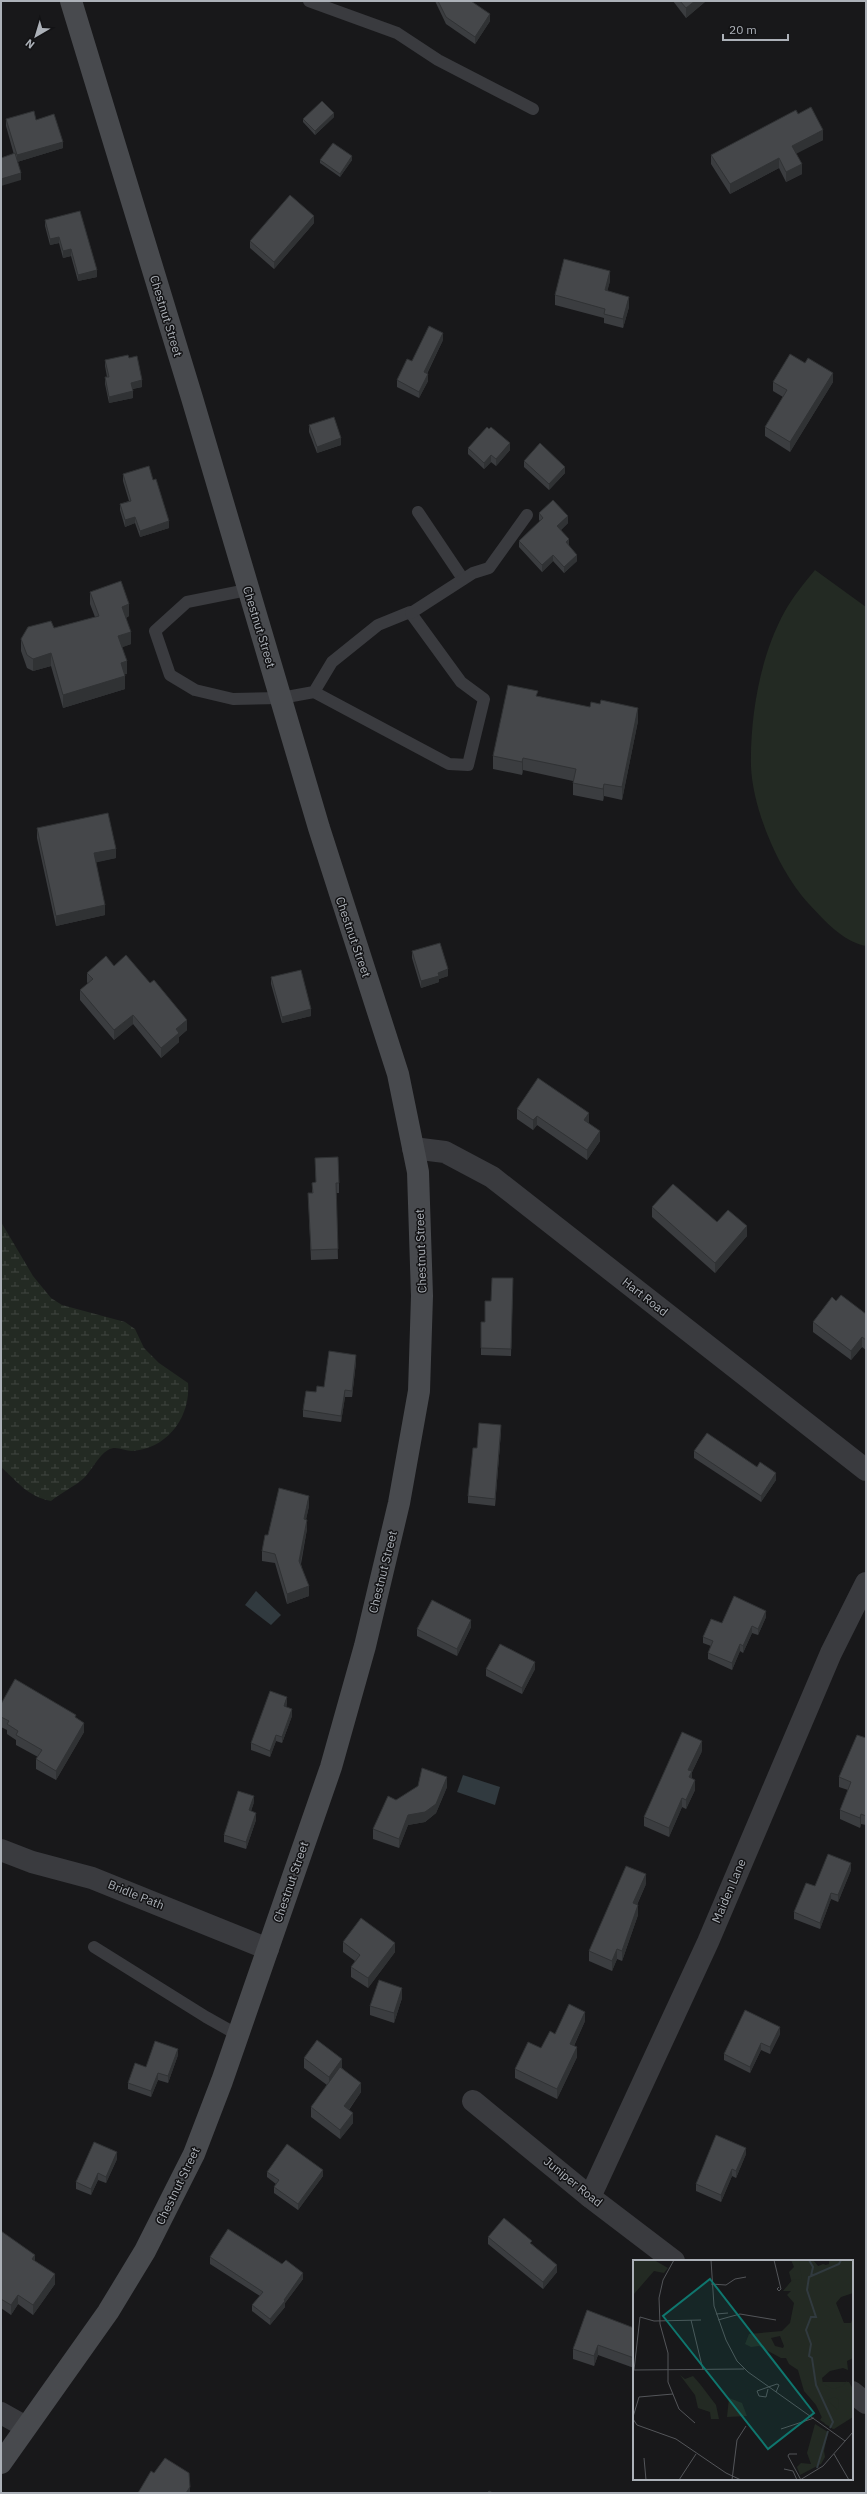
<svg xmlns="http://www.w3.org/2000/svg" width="867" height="2494" viewBox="0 0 867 2494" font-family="'IBM Plex Sans',sans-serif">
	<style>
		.green { fill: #232a23 }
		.wetland { fill: url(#wetland-marsh) }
		.water { fill: #313a3f }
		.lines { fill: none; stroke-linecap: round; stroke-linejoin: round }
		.lane { stroke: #3a3b3f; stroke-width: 12 }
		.street { stroke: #3a3b3f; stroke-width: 22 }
		.secondary { stroke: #484a4e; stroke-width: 22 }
		.wall { fill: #3b3d40 }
		.shaded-wall { fill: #303234 }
		.building { fill: #45474a; stroke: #303234 }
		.labels { text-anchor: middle; stroke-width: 3; stroke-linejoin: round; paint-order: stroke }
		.street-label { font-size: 12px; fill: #acb1b8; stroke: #131315 }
		.inset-river { fill: none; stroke: #313a3f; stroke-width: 2 }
		.inset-road { fill: none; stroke: #535559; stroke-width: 1 }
		.view { fill: #0f766e; fill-opacity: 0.15; stroke: #0f766e; stroke-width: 2 }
		.inset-edge { fill: none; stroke: #acb1b8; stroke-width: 2 }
	</style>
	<defs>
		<pattern id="wetland-marsh" width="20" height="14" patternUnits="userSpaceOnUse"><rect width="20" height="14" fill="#232a23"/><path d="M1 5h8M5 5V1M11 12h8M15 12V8" fill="none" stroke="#404641"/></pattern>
	</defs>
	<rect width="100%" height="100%" fill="#18181a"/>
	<path class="green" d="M815,570L866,607V946C842,941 825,921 809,904C779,872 753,810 751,767C750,716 760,656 785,611C793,597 804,583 815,570Z"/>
	<path class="wetland" d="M1,1222L33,1276L51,1298L62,1305L125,1322L135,1329L144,1348L159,1363L188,1383C191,1417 167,1449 132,1451C124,1451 116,1445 108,1450C98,1456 92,1470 84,1478C74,1487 62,1492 51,1501C27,1496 19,1483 1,1467Z"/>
	<g class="water">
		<path d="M256,1591L281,1615L271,1625L245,1605Z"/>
		<path d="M463,1775L500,1787L495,1805L457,1792Z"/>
	</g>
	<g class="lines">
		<g class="lane">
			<path d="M309,1L397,33L438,60L533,109"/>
			<path d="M418,512L463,579"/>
			<path d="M247,590L187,602L155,631L170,675L195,690L233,699L281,698L314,692L449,764L468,765L484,699L461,682L410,612L378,625L332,662L314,692"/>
			<path d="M411,613L473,573L489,568L527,515"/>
			<path d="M94,1947L206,2017L238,2035"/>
		</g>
		<g class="street">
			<path d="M413,1148L445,1152L492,1177L866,1470"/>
			<path d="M1,1850L32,1862L92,1878L268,1949"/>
			<path d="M473,2101L590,2197L674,2261"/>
			<path d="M590,2197L708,1942L831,1653L866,1583"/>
			<path d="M852,2392L866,2403"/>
			<path d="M1,2413L26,2427"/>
		</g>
		<path class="secondary" d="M1,2463L108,2312L145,2251L194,2154L222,2081L331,1767L365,1646L399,1503L419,1391L422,1296L418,1172L398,1074L319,828L192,398L71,1"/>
	</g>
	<g class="wall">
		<path d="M435,1H471L490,21L475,44L446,24Z"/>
		<path d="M673,1H706L686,18Z"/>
		<path d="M798,114L823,140L796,153L802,174L786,182L779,168L730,194L711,164V155Z"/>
		<path d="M334,117L315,135L303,122V119Z"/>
		<path d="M6,119L36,120L63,148L17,162L21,180L6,126Z"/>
		<path d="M320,160H352L340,177L320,163Z"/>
		<path d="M45,220L97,277L78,281L71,256L63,258L59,243L50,245L45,226Z"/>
		<path d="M314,223L274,269L250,248V241Z"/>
		<path d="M610,281L607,291L629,307L623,328L604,323V318L555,305V295Z"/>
		<path d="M443,340L427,374L428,381L419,398L397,387V380L412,361Z"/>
		<path d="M129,358L142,387L133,389V398L109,403L105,384V377H107L105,366V360Z"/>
		<path d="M773,382H833L790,452L765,436V427L783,397L773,391Z"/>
		<path d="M309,425L341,445L317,453L309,432Z"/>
		<path d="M468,448L510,450L496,466L491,462L484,469L468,454Z"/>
		<path d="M524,461L565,473L549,490L524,467Z"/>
		<path d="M123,474L153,480L169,528L140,537L135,523L125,527L120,510V504L129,501L123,481Z"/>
		<path d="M539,513L568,523L561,530L577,561L564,573L553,561L542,572L519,547V541L540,521L539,520Z"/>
		<path d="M90,592L129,616L126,618L131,644L122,647L127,674H125V689L63,708L51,666L33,671L27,668L21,651V639L54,628L95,617L90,604Z"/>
		<path d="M538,696L638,721L622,800L604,796L603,801L573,795V781L523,770L522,775L493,769V756Z"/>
		<path d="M37,828L116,858L96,862L105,915L56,926L37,838Z"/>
		<path d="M412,951L448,976L439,979V982L421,988L412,958Z"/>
		<path d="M114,966L187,1030L179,1037V1042L161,1058L133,1024L114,1040L80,1000V990L88,984L87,982V973Z"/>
		<path d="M271,977L311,1016L282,1023L271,984Z"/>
		<path d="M517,1109L589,1122L588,1123L600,1141L587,1160L537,1125L533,1130L517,1119Z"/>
		<path d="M315,1158L339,1183V1193H336L338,1259L311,1260L308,1193H312V1183L316,1182Z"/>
		<path d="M652,1207L717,1222L747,1236L715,1273L652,1217Z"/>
		<path d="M513,1278L511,1356L481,1355V1322H485L491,1301Z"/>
		<path d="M836,1301L866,1314V1350L862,1347L851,1360L813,1332V1322Z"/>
		<path d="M356,1362L352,1397H345L341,1422L303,1417V1410L316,1392L324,1387Z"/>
		<path d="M501,1431L495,1506L468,1503V1496L477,1448Z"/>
		<path d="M694,1451L776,1480L761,1502L694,1458Z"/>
		<path d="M309,1506L306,1519L307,1529L301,1564L309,1596L287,1604L275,1563L262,1561V1551L268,1535Z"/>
		<path d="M766,1617L758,1635L752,1633L743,1653L740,1651L732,1670L708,1659V1653L711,1646L703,1643V1637L722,1623Z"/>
		<path d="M471,1627L457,1656L417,1636V1629Z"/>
		<path d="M486,1669H535L522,1694L486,1676Z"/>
		<path d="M1,1704L76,1718L84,1732L56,1780L36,1769V1759L38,1757L16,1745V1740L7,1734V1730L1,1727Z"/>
		<path d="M287,1704L286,1707L292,1716L282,1743L276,1741L270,1757L251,1750V1743Z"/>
		<path d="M866,1738V1825L861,1824L860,1828L840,1819V1810L848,1790L839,1787V1777Z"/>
		<path d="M702,1751L692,1772V1779L695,1790L686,1809L682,1807L669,1837L644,1826V1817Z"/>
		<path d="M447,1787L436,1813L425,1822L408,1825L399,1848L373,1839V1829L396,1800Z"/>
		<path d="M254,1802L251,1811L256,1820L246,1849L224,1842V1835Z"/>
		<path d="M851,1870L838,1902L831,1899L820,1929L794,1919V1912L815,1886Z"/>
		<path d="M646,1884L637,1905L638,1915L622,1961L617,1959L612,1971L589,1961V1951Z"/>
		<path d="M343,1942L395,1952L368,1988L351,1977V1967L355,1961L343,1952Z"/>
		<path d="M402,1998L394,2023L370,2015V2006Z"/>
		<path d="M585,2021L574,2046L577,2057L557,2099L515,2078V2069L541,2048L555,2034Z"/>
		<path d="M780,2034L770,2054L761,2050L750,2073L724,2060V2054Z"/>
		<path d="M178,2055L168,2083L158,2080L151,2097L128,2089V2083L146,2067Z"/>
		<path d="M304,2058L342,2068L361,2092L349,2110L353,2123L340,2139L311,2117V2107L327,2085L304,2068Z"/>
		<path d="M746,2154L736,2178L732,2176L721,2202L696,2191V2184Z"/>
		<path d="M117,2159L106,2183L98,2180L91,2195L76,2189V2182Z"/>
		<path d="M267,2172L323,2176L298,2210L274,2193V2187L276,2184L267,2177Z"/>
		<path d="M1,2231L35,2261L55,2284L33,2315L18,2304L11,2315L1,2308Z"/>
		<path d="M488,2237L532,2244L557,2272L543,2289L488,2244Z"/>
		<path d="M210,2257L303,2279L285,2303V2307L270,2325L252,2311V2305L260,2296L210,2264Z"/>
		<path d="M634,2328V2368L598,2355L594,2366L573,2359V2349Z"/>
	</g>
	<g class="shaded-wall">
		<path d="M695,1H706L686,18V8Z"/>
		<path d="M490,14V21L475,44V37Z"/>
		<path d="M334,113V117L315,135V131Z"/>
		<path d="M823,130V140L792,156V146Z"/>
		<path d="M63,142V148L17,162V155Z"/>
		<path d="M352,156V160L340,177V174Z"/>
		<path d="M779,158V168L730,194V184Z"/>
		<path d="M802,164V174L786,182V172Z"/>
		<path d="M21,173V180L1,186V179Z"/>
		<path d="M314,216V223L274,269V262Z"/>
		<path d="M59,237V243L50,245V239Z"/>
		<path d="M71,249V256L63,258V251Z"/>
		<path d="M97,270V277L78,281V275Z"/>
		<path d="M610,271V281L605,300V290Z"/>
		<path d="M629,297V307L623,328V319Z"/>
		<path d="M443,333V340L424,379V372Z"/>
		<path d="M833,373V382L790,452V442Z"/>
		<path d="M428,374V381L419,398V392Z"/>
		<path d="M142,380V387L131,389V383Z"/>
		<path d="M133,391V398L109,403V397Z"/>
		<path d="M341,438V445L317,453V447Z"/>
		<path d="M510,443V450L496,466V459Z"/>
		<path d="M491,455V462L484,469V463Z"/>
		<path d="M565,467V473L549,490V484Z"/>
		<path d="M568,516V523L557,533V526Z"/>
		<path d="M135,517V523L125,527V520Z"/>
		<path d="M169,521V528L140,537V531Z"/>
		<path d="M569,539V546L566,549V542Z"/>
		<path d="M553,555V561L542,572V565Z"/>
		<path d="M577,555V561L564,573V567Z"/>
		<path d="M129,604V616L122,619V607Z"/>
		<path d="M131,632V644L118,649V636Z"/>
		<path d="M51,653V666L33,671V659Z"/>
		<path d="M127,661V674L121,675V663Z"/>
		<path d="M125,676V689L63,708V695Z"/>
		<path d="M638,708V721L622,800V787Z"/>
		<path d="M523,758V770L522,775V762Z"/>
		<path d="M604,784V796L603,801V789Z"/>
		<path d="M116,849V858L94,863V853Z"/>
		<path d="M105,905V915L56,926V916Z"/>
		<path d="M448,969V976L439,979V982L421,988V981L438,973Z"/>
		<path d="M311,1009V1016L282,1023V1017Z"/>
		<path d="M133,1015V1024L114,1040V1030Z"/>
		<path d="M187,1020V1030L179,1037V1042L161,1058V1048L176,1029Z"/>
		<path d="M589,1113V1122L584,1130V1120Z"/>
		<path d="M537,1116V1125L533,1130V1120Z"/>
		<path d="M600,1131V1141L587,1160V1150Z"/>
		<path d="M747,1226V1236L715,1273V1263Z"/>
		<path d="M862,1337V1347L851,1360V1351Z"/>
		<path d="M356,1355V1362L352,1397V1391Z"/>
		<path d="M345,1390V1397L341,1422V1416Z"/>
		<path d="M501,1425V1431L495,1506V1499Z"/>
		<path d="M776,1473V1480L761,1502V1496Z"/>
		<path d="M309,1496V1506L304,1529V1519Z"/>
		<path d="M307,1520V1529L299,1570V1561Z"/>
		<path d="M309,1586V1596L287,1604V1594Z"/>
		<path d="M766,1611V1617L758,1635V1629Z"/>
		<path d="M471,1620V1627L457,1656V1649Z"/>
		<path d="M752,1626V1633L743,1653V1646Z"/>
		<path d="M740,1644V1651L732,1670V1663Z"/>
		<path d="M535,1662V1669L522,1694V1688Z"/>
		<path d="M287,1697V1704L284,1713V1706Z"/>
		<path d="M292,1709V1716L282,1743V1737Z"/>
		<path d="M84,1723V1732L56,1780V1771Z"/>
		<path d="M276,1735V1741L270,1757V1751Z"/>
		<path d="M702,1741V1751L692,1772V1781L689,1787L688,1770Z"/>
		<path d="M447,1777V1787L436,1813L425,1822L408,1825L399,1848V1839L408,1815Z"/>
		<path d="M695,1780V1790L686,1809V1800Z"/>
		<path d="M254,1796V1802L249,1817V1810Z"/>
		<path d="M682,1798V1807L669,1837V1828Z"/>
		<path d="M256,1813V1820L246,1849V1842Z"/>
		<path d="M861,1814V1824L860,1828V1818Z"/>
		<path d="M851,1863V1870L838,1902V1895Z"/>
		<path d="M646,1874V1884L633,1913V1903Z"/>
		<path d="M831,1893V1899L820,1929V1923Z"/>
		<path d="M638,1905V1915L622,1961V1951Z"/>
		<path d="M395,1943V1952L368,1988V1978Z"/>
		<path d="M617,1949V1959L612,1971V1961Z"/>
		<path d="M402,1988V1998L394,2023V2013Z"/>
		<path d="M585,2012V2021L570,2054V2044Z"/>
		<path d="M780,2027V2034L770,2054V2047Z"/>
		<path d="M761,2043V2050L750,2073V2067Z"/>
		<path d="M577,2047V2057L557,2099V2089Z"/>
		<path d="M178,2049V2055L168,2083V2076Z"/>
		<path d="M342,2059V2069L329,2086V2077Z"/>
		<path d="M158,2073V2080L151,2097V2091Z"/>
		<path d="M361,2083V2092L344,2116V2106Z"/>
		<path d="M353,2113V2123L340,2139V2130Z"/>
		<path d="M746,2148V2154L736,2178V2171Z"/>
		<path d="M117,2152V2159L106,2183V2177Z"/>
		<path d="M732,2169V2176L721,2202V2195Z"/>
		<path d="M323,2170V2176L298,2210V2204Z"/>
		<path d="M98,2173V2180L91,2195V2189Z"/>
		<path d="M35,2255V2264L32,2259Z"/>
		<path d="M557,2265V2272L543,2289V2282Z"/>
		<path d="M303,2273V2279L285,2303V2307L270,2325V2319Z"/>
		<path d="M55,2274V2284L33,2315V2305Z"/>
		<path d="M18,2295V2304L11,2315V2305Z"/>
		<path d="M598,2345V2355L594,2366V2356Z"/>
		<path d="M190,2487V2493H186Z"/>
	</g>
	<g class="building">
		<path d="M438,1H471L490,14L475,37L446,17Z"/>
		<path d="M680,1H695L686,8Z"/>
		<path d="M322,101L334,113L315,131L303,119Z"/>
		<path d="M811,107L823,130L792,146L802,164L786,172L779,158L730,184L711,155L796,110L798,114Z"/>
		<path d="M34,111L36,120L54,114L63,142L17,155L6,119Z"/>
		<path d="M333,143L352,156L340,174L320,160Z"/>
		<path d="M15,153L21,173L1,179V158Z"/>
		<path d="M290,195L314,216L274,262L250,241Z"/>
		<path d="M80,211L97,270L78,275L71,249L63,251L59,237L50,239L45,220Z"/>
		<path d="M564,259L610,271L605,290L629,297L623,319L604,314L605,309L555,295Z"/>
		<path d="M429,326L443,333L424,372L428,374L419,392L397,380L407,359L412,361Z"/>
		<path d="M790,354L805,363L808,358L833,373L790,442L765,427L787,390L773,382Z"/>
		<path d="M128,355L129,358L137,356L142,380L131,383L133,391L109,397L105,377H109L105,360Z"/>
		<path d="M334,417L341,438L317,447L309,425Z"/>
		<path d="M487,427L489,429L491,427L510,443L496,459L491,455L484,463L468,448Z"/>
		<path d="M540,443L565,467L549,484L524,461Z"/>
		<path d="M149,466L153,480L156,479L169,521L140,531L135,517L125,520L120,504L131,501L123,474Z"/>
		<path d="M553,500L568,516L557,526L569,539L566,542L577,555L564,567L553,555L542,565L519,541L543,518L539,513Z"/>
		<path d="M121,581L129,604L122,607L131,632L118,636L127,661L121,663L125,676L63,695L51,653L33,659L27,655L21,639L28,627L51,621L54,628L99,616L90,592Z"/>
		<path d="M508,685L538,691L536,696L590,707L591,702L600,704L601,700L638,708L622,787L604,784L603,789L573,783L576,769L523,758L522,762L493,756Z"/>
		<path d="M108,813L116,849L94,853L105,905L56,916L37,828Z"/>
		<path d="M440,943L448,969L438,973L439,976L421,981L412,951Z"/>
		<path d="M126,955L150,983L154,980L187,1020L176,1029L179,1033L161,1048L133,1015L114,1030L80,990L93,979L87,973L106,956L114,966Z"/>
		<path d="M301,970L311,1009L282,1017L271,977Z"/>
		<path d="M538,1078L589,1113L584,1120L600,1131L587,1150L537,1116L533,1120L517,1109Z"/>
		<path d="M338,1157L339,1183H336L338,1249L311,1250L308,1193H313L312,1183L316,1182L315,1158Z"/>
		<path d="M673,1184L717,1222L728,1210L747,1226L715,1263L652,1207Z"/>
		<path d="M492,1278H513L511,1349L481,1348V1322H485V1301H491Z"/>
		<path d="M841,1295L866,1314V1340L862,1337L851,1351L813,1322L832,1297L836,1301Z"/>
		<path d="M329,1351L356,1355L352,1391L345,1390L341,1416L303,1410L306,1391L316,1392L317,1386L324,1387Z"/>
		<path d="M479,1423L501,1425L495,1499L468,1496L473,1448H477Z"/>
		<path d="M707,1433L757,1467L760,1462L776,1473L761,1496L694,1451Z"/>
		<path d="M279,1488L309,1496L304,1519L307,1520L299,1561L309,1586L287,1594L275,1554L262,1551L265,1535H268Z"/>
		<path d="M734,1596L766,1611L758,1629L752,1626L743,1646L740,1644L732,1663L708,1653L713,1641L703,1637L711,1619L722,1623Z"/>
		<path d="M432,1600L471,1620L457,1649L417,1629Z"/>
		<path d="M500,1644L535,1662L522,1688L486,1669Z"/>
		<path d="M15,1679L76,1715L75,1717L84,1723L56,1771L36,1759L42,1750L16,1735L18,1731L7,1724L9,1721L1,1717V1704Z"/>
		<path d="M270,1691L287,1697L284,1706L292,1709L282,1737L276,1735L270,1751L251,1743Z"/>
		<path d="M682,1732L702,1741L688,1770L692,1771L689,1777L695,1780L686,1800L682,1798L669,1828L644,1817Z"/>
		<path d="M857,1735L866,1738V1816L861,1814L860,1818L840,1810L851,1782L839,1777Z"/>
		<path d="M422,1768L447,1777L436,1804L425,1812L408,1815L399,1839L373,1829L388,1796L396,1800L418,1786Z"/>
		<path d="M238,1791L254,1796L249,1810L256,1813L246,1842L224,1835Z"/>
		<path d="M828,1854L851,1863L838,1895L831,1893L820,1923L794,1912L806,1883L815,1886Z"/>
		<path d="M626,1866L646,1874L633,1903L638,1905L622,1951L617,1949L612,1961L589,1951Z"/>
		<path d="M361,1918L395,1943L368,1978L351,1967L360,1955L343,1942Z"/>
		<path d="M379,1980L402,1988L394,2013L370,2006Z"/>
		<path d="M569,2004L585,2012L570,2044L577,2047L557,2089L515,2069L528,2042L541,2048L550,2031L555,2034Z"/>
		<path d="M745,2010L780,2027L770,2047L761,2043L750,2067L724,2054Z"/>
		<path d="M317,2040L342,2059L329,2077L304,2058Z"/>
		<path d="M155,2041L178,2049L168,2076L158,2073L151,2091L128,2083L135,2063L146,2067Z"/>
		<path d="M340,2067L361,2083L344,2106L353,2113L340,2130L311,2107Z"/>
		<path d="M716,2135L746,2148L736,2171L732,2169L721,2195L696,2184Z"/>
		<path d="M94,2142L117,2152L106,2177L98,2173L91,2189L76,2182Z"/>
		<path d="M287,2144L323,2170L298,2204L274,2187L279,2180L267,2172Z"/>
		<path d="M504,2218L532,2241L530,2243L557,2265L543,2282L488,2237Z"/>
		<path d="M228,2229L282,2264L286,2260L303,2273L284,2300L285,2301L270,2319L252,2305L263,2292L210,2257Z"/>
		<path d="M1,2231L35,2255L32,2259L55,2274L33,2305L18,2295L11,2305L1,2299Z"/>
		<path d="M587,2310L634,2328V2358L598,2345L594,2356L573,2349Z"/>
		<path d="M165,2458L189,2473L190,2487L186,2493H138L151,2471L154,2473Z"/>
		<path d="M489,2491L493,2493H487Z"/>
	</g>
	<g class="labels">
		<g class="street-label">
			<text transform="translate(166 316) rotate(73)" y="4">Chestnut Street</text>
			<text transform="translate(259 627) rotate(73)" y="4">Chestnut Street</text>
			<text transform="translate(353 937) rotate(71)" y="4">Chestnut Street</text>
			<text transform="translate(421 1251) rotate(-92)" y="4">Chestnut Street</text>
			<text transform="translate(645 1297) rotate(38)" y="4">Hart Road</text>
			<text transform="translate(383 1572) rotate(-76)" y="4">Chestnut Street</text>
			<text transform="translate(291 1882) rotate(-71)" y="4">Chestnut Street</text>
			<text transform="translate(729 1891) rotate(-67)" y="4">Maiden Lane</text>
			<text transform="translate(136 1895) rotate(22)" y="4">Bridle Path</text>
			<text transform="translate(573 2182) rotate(39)" y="4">Juniper Road</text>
			<text transform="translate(178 2186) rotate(-64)" y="4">Chestnut Street</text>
		</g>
	</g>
	<g transform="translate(633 2260)">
		<rect width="220" height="220" fill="#18181a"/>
		<path d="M0,0H21L35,8L31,13L21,11L1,34ZM158,0H180L186,7L196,4V0H213L208,5L160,27L156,12L161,7ZM182,122H216L220,129V156L200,169L187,160L194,149ZM96,138L109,143L114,156L94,157Z" fill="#232a23"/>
		<path d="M166,0H179L183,7L190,4L199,7L207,4L210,0H220V33L208,37L203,43L211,63H218L220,57V98L214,101L215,110L210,108L197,111L189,118L190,124L200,129L210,126L214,121V129H220V157L201,169L192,164L183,145L171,131L165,110L156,104L153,98H148L126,86L118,87L112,84L116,74L149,71L157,63L161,43L154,35L158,31H150L160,19L169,20ZM147,76L151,86L150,88L142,86L138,78ZM201,137L205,139L206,147L204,150L195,140ZM47,115L52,119L60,116L67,124L83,145L86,159H78L77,152L65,148L62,135ZM182,164L195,172L191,191L192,197L188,204L167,215L164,207L168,203L178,204L174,193Z" fill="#232a23" fill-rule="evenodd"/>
		<path class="inset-river" d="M176,0L180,7L178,16M197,168L200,162L183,125L179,98L176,96L178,84L173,70L178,57H183L174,30L176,17L206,4L208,0M184,208L195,171"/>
		<path class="inset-road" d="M41,0L30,20L26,38L27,64L35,93V122L46,149L62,163M78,0L81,46L93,80L104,101L115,112L212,181M141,0L148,29L146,31L144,29L146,27M78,24L93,25L102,19L113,17M83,54L95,53M58,60L70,110M85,60L107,54L143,60M0,110L111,109M1,110L7,57L21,61L68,60M135,129L133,137L126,136L124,131L144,124L146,125L143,132M0,157L6,137L40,134M0,159L4,165L43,179L93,213L108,220M148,169L181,158M164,194H156L155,196L168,220M201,194L216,220M11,198L13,220M151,209L160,211L164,220M46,220L63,194M99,220L104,180L113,166M167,220L190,206L220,172"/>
		<path class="view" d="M77,19L181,153L135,189L30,56Z"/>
		<rect width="220" height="220" class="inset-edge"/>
	</g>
	<rect width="867" height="2494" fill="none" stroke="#acb1b8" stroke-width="4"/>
	<g transform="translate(36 36) rotate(218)" stroke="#131315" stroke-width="3" paint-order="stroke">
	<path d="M0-3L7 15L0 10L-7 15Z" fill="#acb1b8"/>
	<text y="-6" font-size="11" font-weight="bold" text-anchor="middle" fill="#acb1b8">N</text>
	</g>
	<path d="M723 34v6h65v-6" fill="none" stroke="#acb1b8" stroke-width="2"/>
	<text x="729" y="34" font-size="12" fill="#acb1b8" stroke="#131315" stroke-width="3" paint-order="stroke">20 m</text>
</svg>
